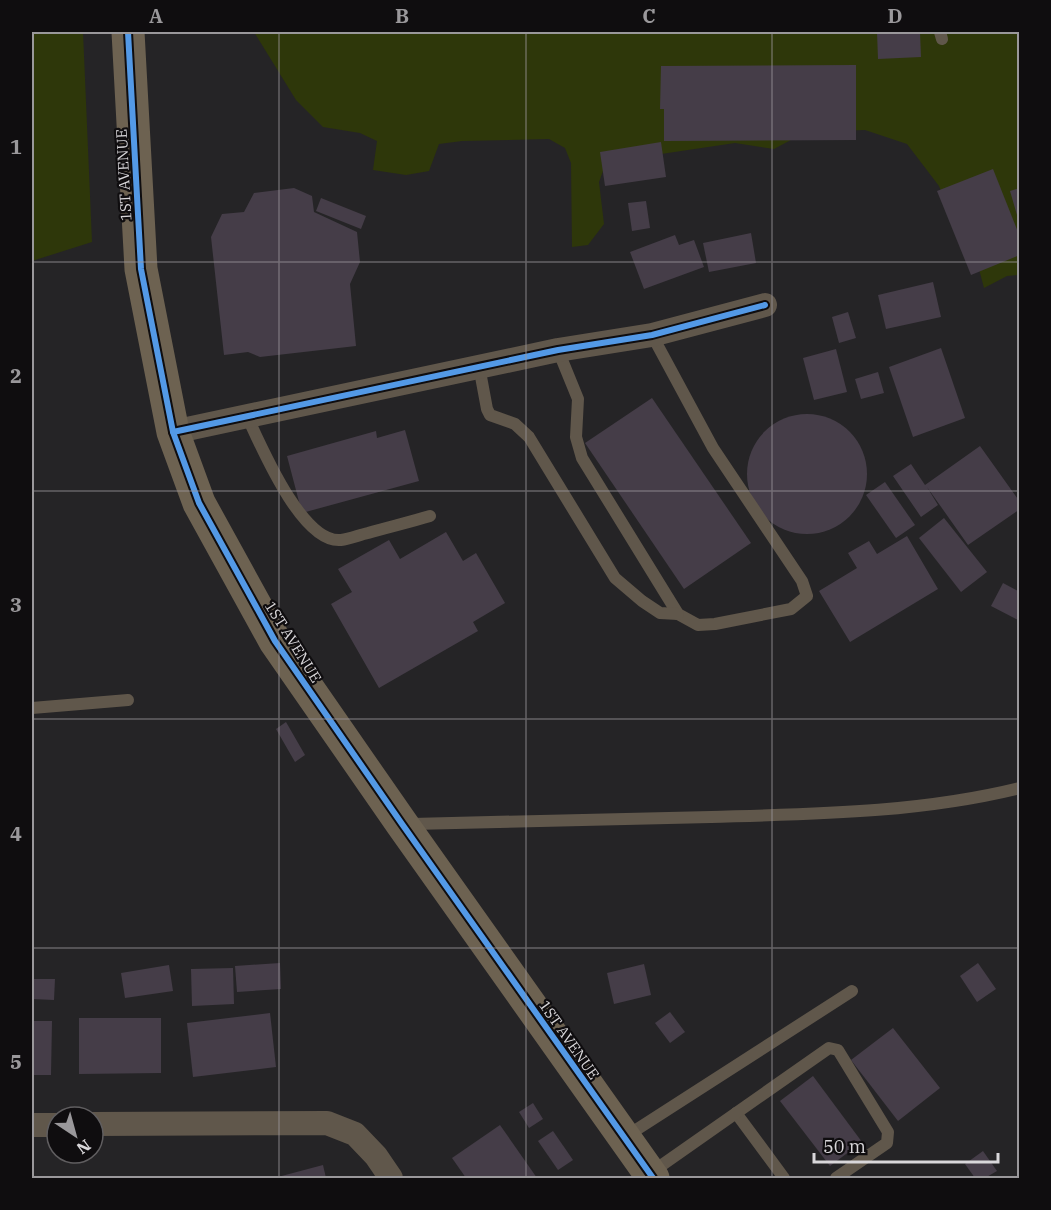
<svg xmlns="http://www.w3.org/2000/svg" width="1051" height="1210" viewBox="0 0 1051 1210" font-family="'IBM Plex Serif',serif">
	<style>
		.green { fill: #2e370a }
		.building { fill: #453d48 }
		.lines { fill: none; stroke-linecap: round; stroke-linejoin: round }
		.lane { stroke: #60574b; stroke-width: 12 }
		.street { stroke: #60574b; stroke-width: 24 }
		.secondary { stroke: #6d6251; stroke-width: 33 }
		.cycleway-casing { stroke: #0f0d0f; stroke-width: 10 }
		.cycleway { stroke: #5399e6; stroke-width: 6 }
		.grid { fill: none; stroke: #9a989b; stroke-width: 1.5; stroke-opacity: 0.55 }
		.labels { text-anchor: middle; stroke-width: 4.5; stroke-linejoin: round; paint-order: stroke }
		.street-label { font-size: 15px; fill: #d9d7da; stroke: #0f0d0f }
		.neatline { fill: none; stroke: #9a989b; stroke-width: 2 }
		.grid-label { font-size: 20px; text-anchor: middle; font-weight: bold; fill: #9a989b }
	</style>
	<rect width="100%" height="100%" fill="#252426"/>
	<g class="green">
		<path d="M32,32H83L92,242L32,261Z"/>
		<path d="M254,32H1019V275L1007,276L984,288L975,254L955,227L939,186L907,144L865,130L806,132L774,149L735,143L641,157L607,160L599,182L604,224L588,245L572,247L571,163L565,148L549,139L462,141L439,144L429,171L406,175L373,170L377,141L360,133L323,127L296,100Z"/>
	</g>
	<g class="building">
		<path d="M877,32H920L921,57L878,59Z"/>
		<path d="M856,65V140L664,141V109H660L661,66Z"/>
		<path d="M661,142L666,177L605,186L600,152Z"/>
		<path d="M993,169L1020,237V255L971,275L937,191Z"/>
		<path d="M294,188L312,196L314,212L357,232L360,262L350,284L356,346L260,357L248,352L224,355L211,237L222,214L244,212L254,193Z"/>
		<path d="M1020,188V222H1019L1010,191Z"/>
		<path d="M321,198L366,216L361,229L316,211Z"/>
		<path d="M646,201L650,228L632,231L628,203Z"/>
		<path d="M751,233L756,263L709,272L703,243Z"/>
		<path d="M675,235L679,245L694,240L704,267L644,289L630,252Z"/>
		<path d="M933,282L941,317L886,329L878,295Z"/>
		<path d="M848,312L856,338L839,343L832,317Z"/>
		<path d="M941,348L965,418L913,437L889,367Z"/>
		<path d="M836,349L847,392L814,400L803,358Z"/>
		<path d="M878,372L884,393L861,399L855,379Z"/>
		<path d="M652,398L751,543L684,589L585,443Z"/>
		<circle cx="807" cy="474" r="60"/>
		<path d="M405,430L419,481L302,513L287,456L376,431L377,438Z"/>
		<path d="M980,446L1020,502V509L968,545L927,487L938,505L921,517L893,476L911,464L925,485Z"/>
		<path d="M885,482L915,525L896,538L866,495Z"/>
		<path d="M944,518L987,572L961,592L919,538Z"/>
		<path d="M446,532L463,561L476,553L505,603L473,622L478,631L379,688L331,604L352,592L338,569L389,540L400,559Z"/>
		<path d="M907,536L938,589L850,642L819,591L857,568L848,553L869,541L877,554Z"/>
		<path d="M1003,583L1020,592V621L991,606Z"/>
		<path d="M286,722L305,755L295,762L276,729Z"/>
		<path d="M280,963L281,989L237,992L235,966Z"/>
		<path d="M978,963L996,989L977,1002L960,976Z"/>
		<path d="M644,964L651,995L614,1004L607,973Z"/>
		<path d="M169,965L173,991L125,998L121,973Z"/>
		<path d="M233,968L234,1004L192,1006L191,969Z"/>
		<path d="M32,979H55L54,1000L32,999Z"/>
		<path d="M670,1012L685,1032L670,1043L655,1023Z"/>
		<path d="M270,1013L276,1067L193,1077L187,1023Z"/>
		<path d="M79,1018H161V1073L79,1074Z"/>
		<path d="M32,1021H52L51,1075H32Z"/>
		<path d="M893,1028L940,1088L898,1121L851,1060Z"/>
		<path d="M813,1076L862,1142L830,1166L780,1101Z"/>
		<path d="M533,1103L543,1119L529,1128L519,1112Z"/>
		<path d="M500,1125L537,1178H466L452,1158Z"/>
		<path d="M553,1131L573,1160L558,1170L538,1141Z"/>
		<path d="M983,1151L997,1171L985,1178H975L965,1164Z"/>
		<path d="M323,1165L326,1178H274Z"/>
	</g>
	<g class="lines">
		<g class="lane">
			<path d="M940,32L942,39"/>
			<path d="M558,350L578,399L576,437L582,458L678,614L698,625L715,624L791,609L807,596L802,581L713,448L652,335"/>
			<path d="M479,366L487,409L490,415L515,424L529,437L615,578L642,601L660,613L678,614"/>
			<path d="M247,416C261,446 302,544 341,540C350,539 359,535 368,533C389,527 410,522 430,516"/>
			<path d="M32,708L128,700"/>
			<path d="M406,824C508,822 610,819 711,817C814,814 919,813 1020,788"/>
			<path d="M736,1113L784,1178"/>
			<path d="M625,1137L852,991"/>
			<path d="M652,1172L829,1048L838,1050L888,1132L887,1143L836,1178"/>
		</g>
		<g class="street">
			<path d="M173,432L558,350L652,335L765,305"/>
			<path d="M93,1124L327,1123L355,1134L376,1156L391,1178"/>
			<path d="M32,1125H57"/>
		</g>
		<path class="secondary" d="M128,32L141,269L173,432L199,503L275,641L402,824L653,1178"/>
		<g class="cycleway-casing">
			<g id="cycleway">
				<path d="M128,32L141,269L173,432L199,503L275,641L402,824L653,1178"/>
				<path d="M173,432L558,350L652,335L765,305"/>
			</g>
		</g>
		<use href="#cycleway" class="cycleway"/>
	</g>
	<path class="grid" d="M279,32V1178M526,32V1178M772,32V1178M32,262H1020M32,491H1020M32,719H1020M32,948H1020"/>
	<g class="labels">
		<g class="street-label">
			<text transform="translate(124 175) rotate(-93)" y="5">1ST AVENUE</text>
			<text transform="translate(293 642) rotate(58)" y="5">1ST AVENUE</text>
			<text transform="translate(569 1040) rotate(55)" y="5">1ST AVENUE</text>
		</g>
	</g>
	<rect width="1051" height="1210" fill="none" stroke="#0f0d0f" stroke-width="66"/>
	<g transform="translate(75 1135) rotate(144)"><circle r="28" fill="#0f0d0f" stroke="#605e60" stroke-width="1.5"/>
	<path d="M0-4.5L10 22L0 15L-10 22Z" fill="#9a989b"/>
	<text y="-9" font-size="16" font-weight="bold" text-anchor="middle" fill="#d9d7da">N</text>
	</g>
	<path d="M814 1153v9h184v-9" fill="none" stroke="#d9d7da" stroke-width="3"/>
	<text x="823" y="1153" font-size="18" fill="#d9d7da" stroke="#0f0d0f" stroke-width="4.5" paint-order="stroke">50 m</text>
	<rect x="33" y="33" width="985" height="1144" class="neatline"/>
	<g class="grid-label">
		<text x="156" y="23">A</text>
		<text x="402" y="23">B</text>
		<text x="649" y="23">C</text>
		<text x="895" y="23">D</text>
		<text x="16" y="154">1</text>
		<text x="16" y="383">2</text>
		<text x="16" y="612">3</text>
		<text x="16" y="841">4</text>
		<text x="16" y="1069">5</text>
	</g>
</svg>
